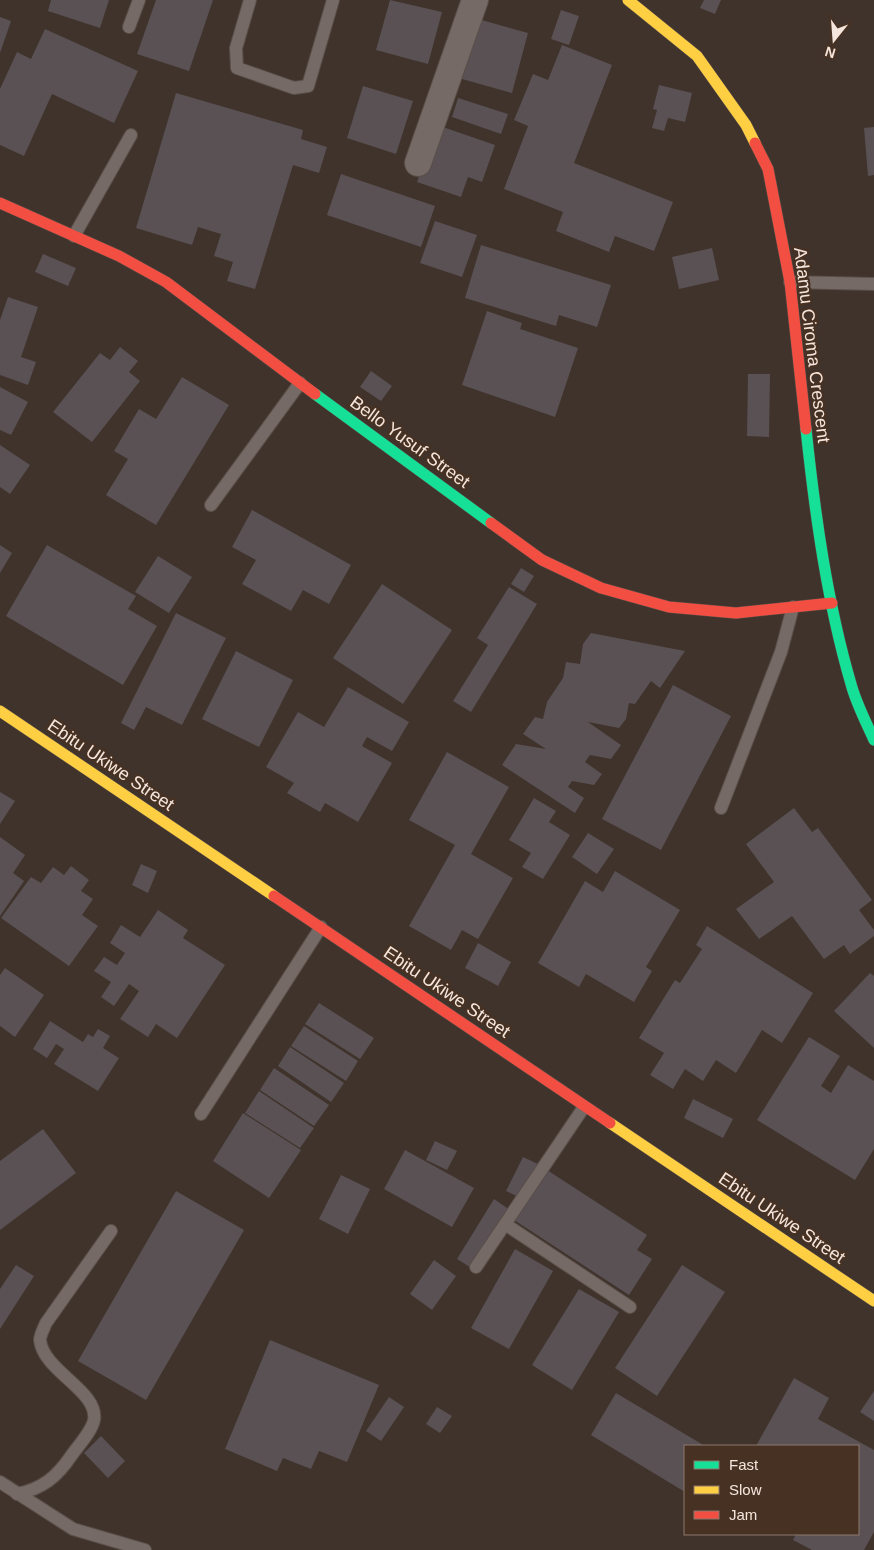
<svg xmlns="http://www.w3.org/2000/svg" width="874" height="1550" viewBox="0 0 874 1550" font-family="Helvetica,sans-serif">
	<style>
		.building { fill: #5a5154 }
		.lines { fill: none; stroke-linecap: round; stroke-linejoin: round }
		.lane-casing { stroke: #5a4f49; stroke-width: 14 }
		.street-casing { stroke: #5a4f49; stroke-width: 28 }
		.fast-casing { stroke: #5a4f49; stroke-width: 12 }
		.slow-casing { stroke: #5a4f49; stroke-width: 12 }
		.jam-casing { stroke: #5a4f49; stroke-width: 12 }
		.lane { stroke: #756a65; stroke-width: 12 }
		.street { stroke: #756a65; stroke-width: 26 }
		.fast { stroke: #16e098; stroke-width: 11 }
		.slow { stroke: #ffcf43; stroke-width: 11 }
		.jam { stroke: #f24e42; stroke-width: 11 }
		.labels { text-anchor: middle; stroke-width: 4.5; stroke-linejoin: round; paint-order: stroke }
		.street-label { font-size: 18px; fill: #f5e6dd; stroke: #473123 }
	</style>
	<rect width="100%" height="100%" fill="#3f332b"/>
	<g class="building">
		<path d="M51,0H109L100,28L48,11Z"/>
		<path d="M156,0H213L189,71L137,54Z"/>
		<path d="M390,0L442,12L428,64L376,50Z"/>
		<path d="M704,0H721L715,14L700,8Z"/>
		<path d="M561,10L579,16L569,45L551,39Z"/>
		<path d="M0,17L11,21L0,53Z"/>
		<path d="M478,19L528,33L512,93L462,79Z"/>
		<path d="M45,29L138,71L114,123L52,94L24,156L0,145V89L17,52L31,59Z"/>
		<path d="M562,45L612,65L574,163L673,202L654,251L615,236L609,252L556,231L563,212L504,189L528,126L514,120L533,74L548,80Z"/>
		<path d="M659,85L692,93L685,122L668,118L664,131L652,128L657,110L653,109Z"/>
		<path d="M363,86L413,101L396,154L347,138Z"/>
		<path d="M176,93L303,130L301,139L327,147L319,173L293,165L255,289L227,281L233,262L214,256L221,234L198,227L192,245L136,228Z"/>
		<path d="M458,98L508,114L501,134L452,117Z"/>
		<path d="M437,125L495,145L482,182L468,177L461,197L417,182Z"/>
		<path d="M874,127V175L868,176L864,128Z"/>
		<path d="M341,174L435,206L421,247L327,215Z"/>
		<path d="M435,221L477,235L462,277L420,263Z"/>
		<path d="M481,245L611,285L597,327L559,315L556,326L465,298Z"/>
		<path d="M712,248L719,280L679,289L672,257Z"/>
		<path d="M43,254L76,268L68,286L35,272Z"/>
		<path d="M8,297L38,307L21,357L36,362L28,385L0,375V320Z"/>
		<path d="M487,311L522,323L520,329L578,348L555,417L462,385Z"/>
		<path d="M120,347L138,361L129,372L140,381L92,442L53,412L100,353L110,360Z"/>
		<path d="M371,371L392,386L381,401L360,387Z"/>
		<path d="M748,374H770L769,437L747,436Z"/>
		<path d="M182,377L229,405L156,525L106,495L128,459L114,451L139,409L156,419Z"/>
		<path d="M0,387L28,402L11,435L0,430Z"/>
		<path d="M0,445L30,465L10,494L0,487Z"/>
		<path d="M252,510L351,565L329,604L303,590L291,611L242,584L256,560L232,547Z"/>
		<path d="M0,545L12,553L0,573Z"/>
		<path d="M47,545L136,596L128,609L157,626L123,685L6,616Z"/>
		<path d="M158,556L192,577L169,613L135,592Z"/>
		<path d="M521,568L534,576L524,592L511,584Z"/>
		<path d="M382,584L452,630L403,704L333,658Z"/>
		<path d="M509,587L537,604L471,712L453,701L488,645L477,638Z"/>
		<path d="M176,613L226,638L182,725L146,707L134,730L121,723Z"/>
		<path d="M591,633L685,651L660,688L651,681L635,704L629,703L626,719L619,728L588,722L621,745L611,759L590,755L585,762L602,774L594,785L572,781L568,787L584,798L575,813L502,765L516,744L546,749L523,734L535,717L543,719L547,702L563,678L566,662L580,664L583,644Z"/>
		<path d="M236,651L293,680L259,747L202,719Z"/>
		<path d="M673,685L731,716L661,850L602,819Z"/>
		<path d="M348,687L409,722L392,751L367,737L362,746L392,763L358,822L325,803L320,812L287,793L294,783L266,767L298,712L324,727Z"/>
		<path d="M447,752L509,787L471,854L513,878L478,939L462,930L451,950L409,926L455,845L409,820Z"/>
		<path d="M0,792L15,801L0,824Z"/>
		<path d="M534,798L556,811L549,822L570,835L543,879L522,867L531,853L509,840Z"/>
		<path d="M794,808L812,832L818,828L872,900L859,910L874,930V936L850,954L844,945L824,959L792,916L759,939L736,909L774,882L746,844Z"/>
		<path d="M588,833L614,849L597,874L572,857Z"/>
		<path d="M0,837L25,855L13,873L24,881L0,916Z"/>
		<path d="M141,864L157,871L148,893L132,885Z"/>
		<path d="M71,866L89,880L81,891L93,899L82,915L98,926L69,966L1,918L31,877L41,883L53,867L64,875Z"/>
		<path d="M615,871L680,910L646,967L652,971L634,1002L586,974L579,987L538,963L585,881L603,892Z"/>
		<path d="M158,910L188,930L183,938L225,965L177,1038L156,1024L148,1037L120,1019L139,991L129,984L114,1006L101,997L111,982L94,971L104,957L117,965L125,953L110,943L121,925L140,937Z"/>
		<path d="M707,926L813,993L782,1043L762,1030L736,1073L716,1060L703,1081L685,1069L673,1089L650,1075L664,1053L639,1038L675,980L680,983L702,949L696,945Z"/>
		<path d="M478,943L511,962L498,986L465,968Z"/>
		<path d="M5,968L44,995L15,1037L0,1026V975Z"/>
		<path d="M870,973L874,976V1048L834,1011Z"/>
		<path d="M319,1003L374,1038L360,1059L305,1024Z"/>
		<path d="M50,1021L83,1042L88,1034L93,1037L98,1029L110,1036L103,1048L119,1058L98,1091L54,1064L64,1049L56,1044L47,1058L33,1049Z"/>
		<path d="M304,1026L358,1061L346,1081L291,1046Z"/>
		<path d="M809,1037L840,1056L821,1086L831,1093L848,1065L874,1081V1149L855,1180L757,1120Z"/>
		<path d="M290,1047L344,1083L331,1102L278,1066Z"/>
		<path d="M274,1068L329,1105L314,1126L260,1090Z"/>
		<path d="M259,1091L314,1128L300,1148L245,1113Z"/>
		<path d="M693,1099L733,1119L723,1138L684,1118Z"/>
		<path d="M243,1113L301,1150L269,1198L213,1161Z"/>
		<path d="M43,1129L76,1173L0,1230V1161Z"/>
		<path d="M435,1141L457,1151L447,1170L426,1160Z"/>
		<path d="M405,1150L474,1188L452,1227L384,1189Z"/>
		<path d="M523,1157L538,1164L521,1198L506,1191Z"/>
		<path d="M547,1170L647,1235L637,1250L652,1259L629,1295L514,1220Z"/>
		<path d="M341,1175L370,1189L348,1234L319,1219Z"/>
		<path d="M176,1191L244,1230L146,1400L78,1361Z"/>
		<path d="M494,1199L510,1210L473,1269L457,1259Z"/>
		<path d="M515,1249L553,1271L509,1349L471,1328Z"/>
		<path d="M434,1260L456,1276L432,1310L410,1294Z"/>
		<path d="M16,1265L34,1276L0,1329V1289Z"/>
		<path d="M682,1265L725,1292L657,1396L615,1368Z"/>
		<path d="M579,1289L619,1312L572,1390L532,1365Z"/>
		<path d="M270,1340L379,1385L347,1462L319,1451L311,1469L283,1458L277,1471L225,1449Z"/>
		<path d="M794,1378L829,1398L818,1419L874,1450V1532L864,1550H812L793,1540L796,1534H858V1446H756Z"/>
		<path d="M874,1391V1421L860,1412Z"/>
		<path d="M616,1393L705,1446H685V1492L591,1435Z"/>
		<path d="M389,1397L404,1407L381,1441L366,1431Z"/>
		<path d="M437,1407L452,1416L440,1433L426,1424Z"/>
		<path d="M101,1436L125,1461L108,1478L84,1453Z"/>
	</g>
	<g class="lines">
		<g class="lane-casing">
			<g id="lane">
				<path d="M250,0L236,48L237,68L294,88L308,86L333,0"/>
				<path d="M129,27L139,0"/>
				<path d="M74,236L131,135"/>
				<path d="M790,282L874,284"/>
				<path d="M211,505L300,383"/>
				<path d="M721,808L781,652L793,607"/>
				<path d="M201,1114L321,927"/>
				<path d="M505,1224L630,1307"/>
				<path d="M476,1267L584,1107"/>
				<path d="M0,1482L73,1529L145,1550"/>
				<path d="M17,1494C42,1489 57,1477 71,1456C78,1446 92,1431 94,1420C99,1391 43,1371 40,1340C40,1335 44,1328 46,1323L111,1231"/>
			</g>
		</g>
		<g class="street-casing">
			<path id="street" d="M418,163L475,0"/>
		</g>
		<g class="fast-casing">
			<g id="fast">
				<path d="M315,394L491,523"/>
				<path d="M806,429C815,514 827,602 851,684C856,703 866,722 874,740"/>
			</g>
		</g>
		<g class="slow-casing">
			<g id="slow">
				<path d="M628,0L697,56L746,125L755,143"/>
				<path d="M0,711L274,896"/>
				<path d="M610,1123L874,1301"/>
			</g>
		</g>
		<g class="jam-casing">
			<g id="jam">
				<path d="M755,143L768,169L790,282L806,429"/>
				<path d="M0,203L119,256L166,282L315,394"/>
				<path d="M491,523L542,560L601,588L669,607L736,613L832,603"/>
				<path d="M274,896L610,1123"/>
			</g>
		</g>
		<use href="#lane" class="lane"/>
		<use href="#street" class="street"/>
		<use href="#fast" class="fast"/>
		<use href="#slow" class="slow"/>
		<use href="#jam" class="jam"/>
	</g>
	<g class="labels">
		<g class="street-label">
			<text transform="translate(812 345) rotate(83)" y="6">Adamu Ciroma Crescent</text>
			<text transform="translate(410 442) rotate(36)" y="6">Bello Yusuf Street</text>
			<text transform="translate(111 765) rotate(34)" y="6">Ebitu Ukiwe Street</text>
			<text transform="translate(447 992) rotate(34)" y="6">Ebitu Ukiwe Street</text>
			<text transform="translate(782 1218) rotate(34)" y="6">Ebitu Ukiwe Street</text>
		</g>
	</g>
	<rect x="684" y="1445" width="175" height="90" fill="#473123" stroke="#8d796d"/>
	<rect x="694" y="1461" width="25" height="8" fill="#16e098" stroke="#8d796d"/>
	<text x="729" y="1470" font-size="15" fill="#f5e6dd">Fast</text>
	<rect x="694" y="1486" width="25" height="8" fill="#ffcf43" stroke="#8d796d"/>
	<text x="729" y="1495" font-size="15" fill="#f5e6dd">Slow</text>
	<rect x="694" y="1511" width="25" height="8" fill="#f24e42" stroke="#8d796d"/>
	<text x="729" y="1520" font-size="15" fill="#f5e6dd">Jam</text>
	<g transform="translate(834 40) rotate(197)" stroke="#473123" stroke-width="4" paint-order="stroke">
	<path d="M0-4L9 19L0 12L-9 19Z" fill="#f5e6dd"/>
	<text y="-8" font-size="14" font-weight="bold" text-anchor="middle" fill="#f5e6dd">N</text>
	</g>
</svg>
